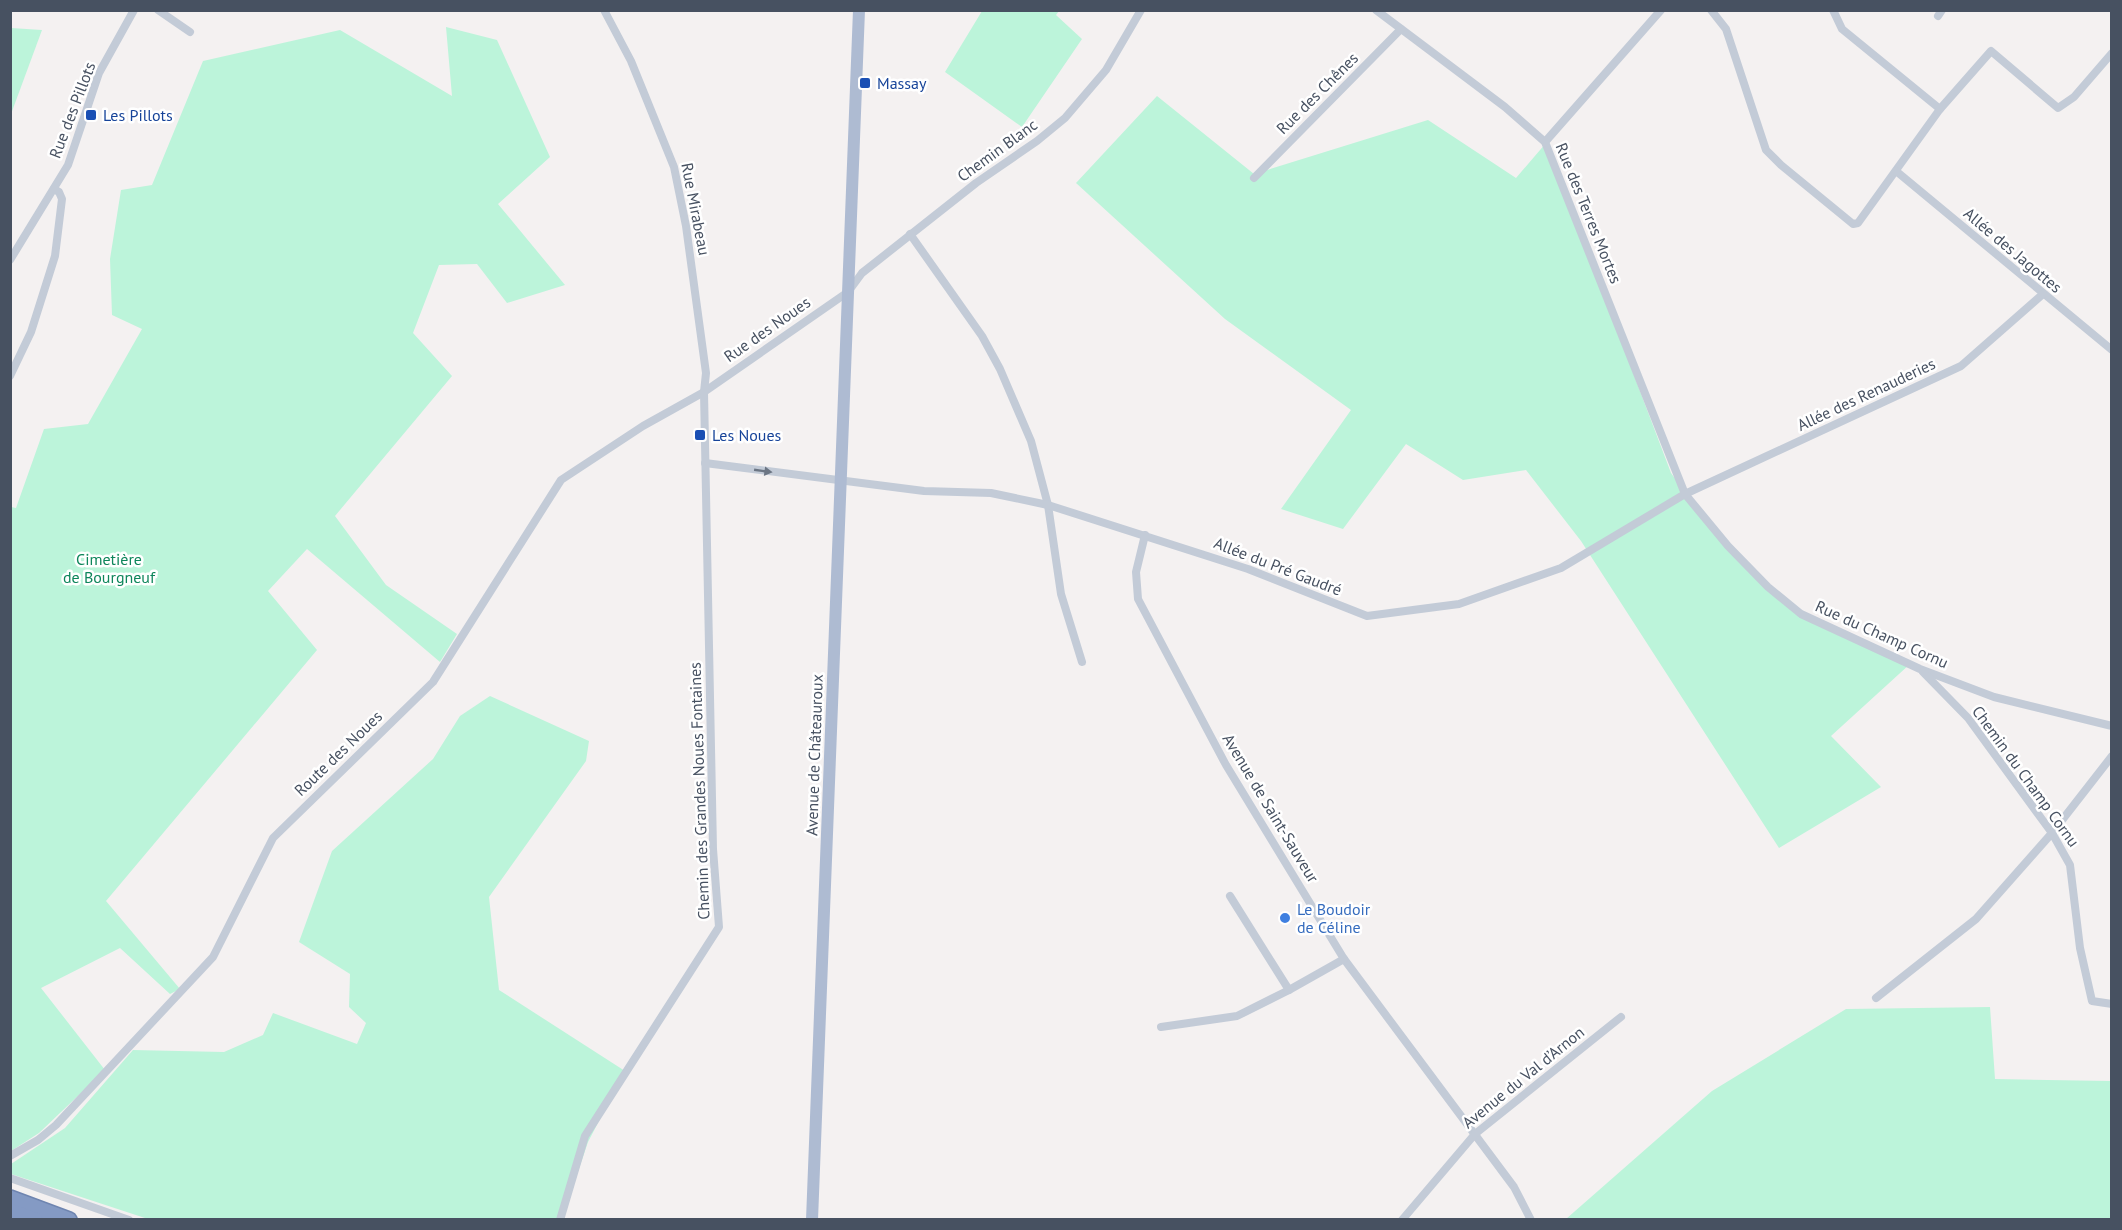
<svg xmlns="http://www.w3.org/2000/svg" width="2122" height="1230" viewBox="0 0 2122 1230" font-family="'PT Sans',sans-serif">
	<style>
		.green { fill: #bcf4da }
		.lines { fill: none; stroke-linecap: round; stroke-linejoin: round }
		.highway-casing { stroke: #6f85b0; stroke-width: 18 }
		.street { stroke: #c3cbd7; stroke-width: 8 }
		.primary { stroke: #aebbd2; stroke-width: 12 }
		.highway { stroke: #849ac4; stroke-width: 15 }
		.oneway { fill: #6c7684 }
		.transit-dot { fill: #1a4fb4; stroke: #fff; stroke-width: 2 }
		.shop-dot { fill: #3f7fe0; stroke: #fff; stroke-width: 2 }
		.labels { text-anchor: middle; stroke-width: 5; stroke-linejoin: round; paint-order: stroke }
		.transit-label { font-size: 16px; fill: #164399; stroke: #fff; text-anchor: start }
		.street-label { font-size: 16px; fill: #475161; stroke: #fff }
		.park-label { font-size: 16px; fill: #0e865b; stroke: #fff }
		.shop-label { font-size: 16px; fill: #366cbe; stroke: #fff; text-anchor: start }
	</style>
	<rect width="100%" height="100%" fill="#f4f1f1"/>
	<g class="green">
		<path d="M982,11H1059L1056,15L1082,39L1022,127L945,72Z"/>
		<path d="M446,27L497,40L550,157L498,204L565,285L507,303L477,264L439,265L413,333L452,376L335,516L386,585L457,634L440,662L307,549L268,591L317,650L106,901L180,989L170,994L120,948L41,988L105,1070L39,1133L11,1151V507L16,508L44,429L88,424L142,329L112,315L110,259L121,190L152,185L203,61L340,30L452,96Z"/>
		<path d="M11,28L42,30L11,114L10,28Z"/>
		<path d="M1157,96L1254,174L1428,120L1516,178L1546,143L1671,473L1709,526L1765,583L1801,612L1910,664L1831,736L1881,787L1779,848L1581,541L1526,470L1463,480L1406,444L1343,529L1281,509L1351,410L1225,319L1076,183Z"/>
		<path d="M490,696L589,741L586,761L489,897L499,990L625,1071L588,1142L562,1219H148L11,1174V1164L65,1128L133,1050L224,1052L263,1035L273,1013L357,1044L366,1023L349,1007L350,974L299,942L332,851L433,759L460,716Z"/>
		<path d="M1990,1007L1995,1079L2111,1081V1219H1566L1712,1091L1846,1009Z"/>
	</g>
	<g class="lines">
		<g class="highway-casing">
			<g id="highway">
				<path d="M10,1198L69,1220"/>
				<path d="M10,1211L35,1220"/>
			</g>
		</g>
		<g class="street">
			<path d="M158,10L190,32"/>
			<path d="M1376,10L1505,107L1545,142L1685,494L1728,546L1768,587L1801,614L1920,669L1994,697L2112,726"/>
			<path d="M1711,10L1726,29L1766,150L1781,165L1853,224L1858,223L1940,109L1842,29L1833,10"/>
			<path d="M1938,16L1942,10"/>
			<path d="M1940,109L1991,51L2058,108L2074,97L2112,53"/>
			<path d="M1545,142L1661,10"/>
			<path d="M1896,171L2112,350"/>
			<path d="M1254,178L1401,29"/>
			<path d="M910,234L982,336L1000,369L1031,441L1048,505L1061,594L1082,662"/>
			<path d="M10,260L68,165L99,73L134,10"/>
			<path d="M10,376L31,332L55,256L62,199L59,192L54,189"/>
			<path d="M705,463L924,491L991,493L1048,505L1248,569L1367,616L1459,604L1561,568L1685,494L1961,366L2043,294"/>
			<path d="M1145,535L1136,572L1138,599L1226,765L1344,959L1514,1187L1531,1220"/>
			<path d="M1923,672L1968,718L2052,833L2070,865L2080,948L2092,1001L2112,1004"/>
			<path d="M1230,896L1289,990"/>
			<path d="M1876,998L1976,919L2052,833L2112,756"/>
			<path d="M1161,1027L1237,1016L1289,990L1344,959"/>
			<path d="M10,1156L38,1140L56,1125L213,957L273,838L433,682L561,480L643,426L704,392L848,292L862,273L976,183L1037,141L1065,118L1106,70L1141,10"/>
			<path d="M10,1178L129,1220"/>
			<path d="M560,1220L585,1136L719,927L713,849L704,392L706,373L686,226L674,167L631,61L604,10"/>
			<path d="M1402,1220L1475,1134L1621,1017"/>
		</g>
		<path class="primary" d="M812,1220L859,10"/>
		<use href="#highway" class="highway"/>
	</g>
	<defs><path id="oneway-solid" d="M-6-.8H1V-3.2L6.5 0L1 3.2V.8H-6Z" transform="scale(1.5)"/></defs>
	<use class="oneway" href="#oneway-solid" transform="translate(763 471) rotate(8)"/>
	<g class="transit-dot">
		<rect x="859" y="77" width="12" height="12" rx="3"/>
		<rect x="85" y="109" width="12" height="12" rx="3"/>
		<rect x="694" y="429" width="12" height="12" rx="3"/>
	</g>
	<circle class="shop-dot" cx="1285" cy="918" r="6"/>
	<g class="labels">
		<g class="transit-label">
			<text x="877" y="89">Massay</text>
			<text x="103" y="121">Les Pillots</text>
			<text x="712" y="441">Les Noues</text>
		</g>
		<g class="street-label">
			<text transform="translate(1317 93) rotate(-45)" y="6">Rue des Chênes</text>
			<text transform="translate(72 110) rotate(-69)" y="6">Rue des Pillots</text>
			<text transform="translate(997 150) rotate(-36)" y="6">Chemin Blanc</text>
			<text transform="translate(696 209) rotate(79)" y="6">Rue Mirabeau</text>
			<text transform="translate(1589 213) rotate(68)" y="6">Rue des Terres Mortes</text>
			<text transform="translate(2013 250) rotate(40)" y="6">Allée des Jagottes</text>
			<text transform="translate(767 329) rotate(-35)" y="6">Rue des Noues</text>
			<text transform="translate(1866 394) rotate(-25)" y="6">Allée des Renauderies</text>
			<text transform="translate(1278 566) rotate(21)" y="6">Allée du Pré Gaudré</text>
			<text transform="translate(1882 634) rotate(24)" y="6">Rue du Champ Cornu</text>
			<text transform="translate(338 753) rotate(-44)" y="6">Route des Noues</text>
			<text transform="translate(814 755) rotate(-88)" y="6">Avenue de Châteauroux</text>
			<text transform="translate(2026 776) rotate(54)" y="6">Chemin du Champ Cornu</text>
			<text transform="translate(699 791) rotate(-92)" y="6">Chemin des Grandes Noues Fontaines</text>
			<text transform="translate(1271 808) rotate(59)" y="6">Avenue de Saint-Sauveur</text>
			<text transform="translate(1523 1077) rotate(-39)" y="6">Avenue du Val d’Arnon</text>
		</g>
		<g class="park-label">
			<text x="109" y="565">Cimetière<tspan x="109" dy="18">de Bourgneuf</tspan></text>
		</g>
		<g class="shop-label">
			<text x="1297" y="915">Le Boudoir<tspan x="1297" dy="18">de Céline</tspan></text>
		</g>
	</g>
	<rect width="2122" height="1230" fill="none" stroke="#475161" stroke-width="24"/>
</svg>
